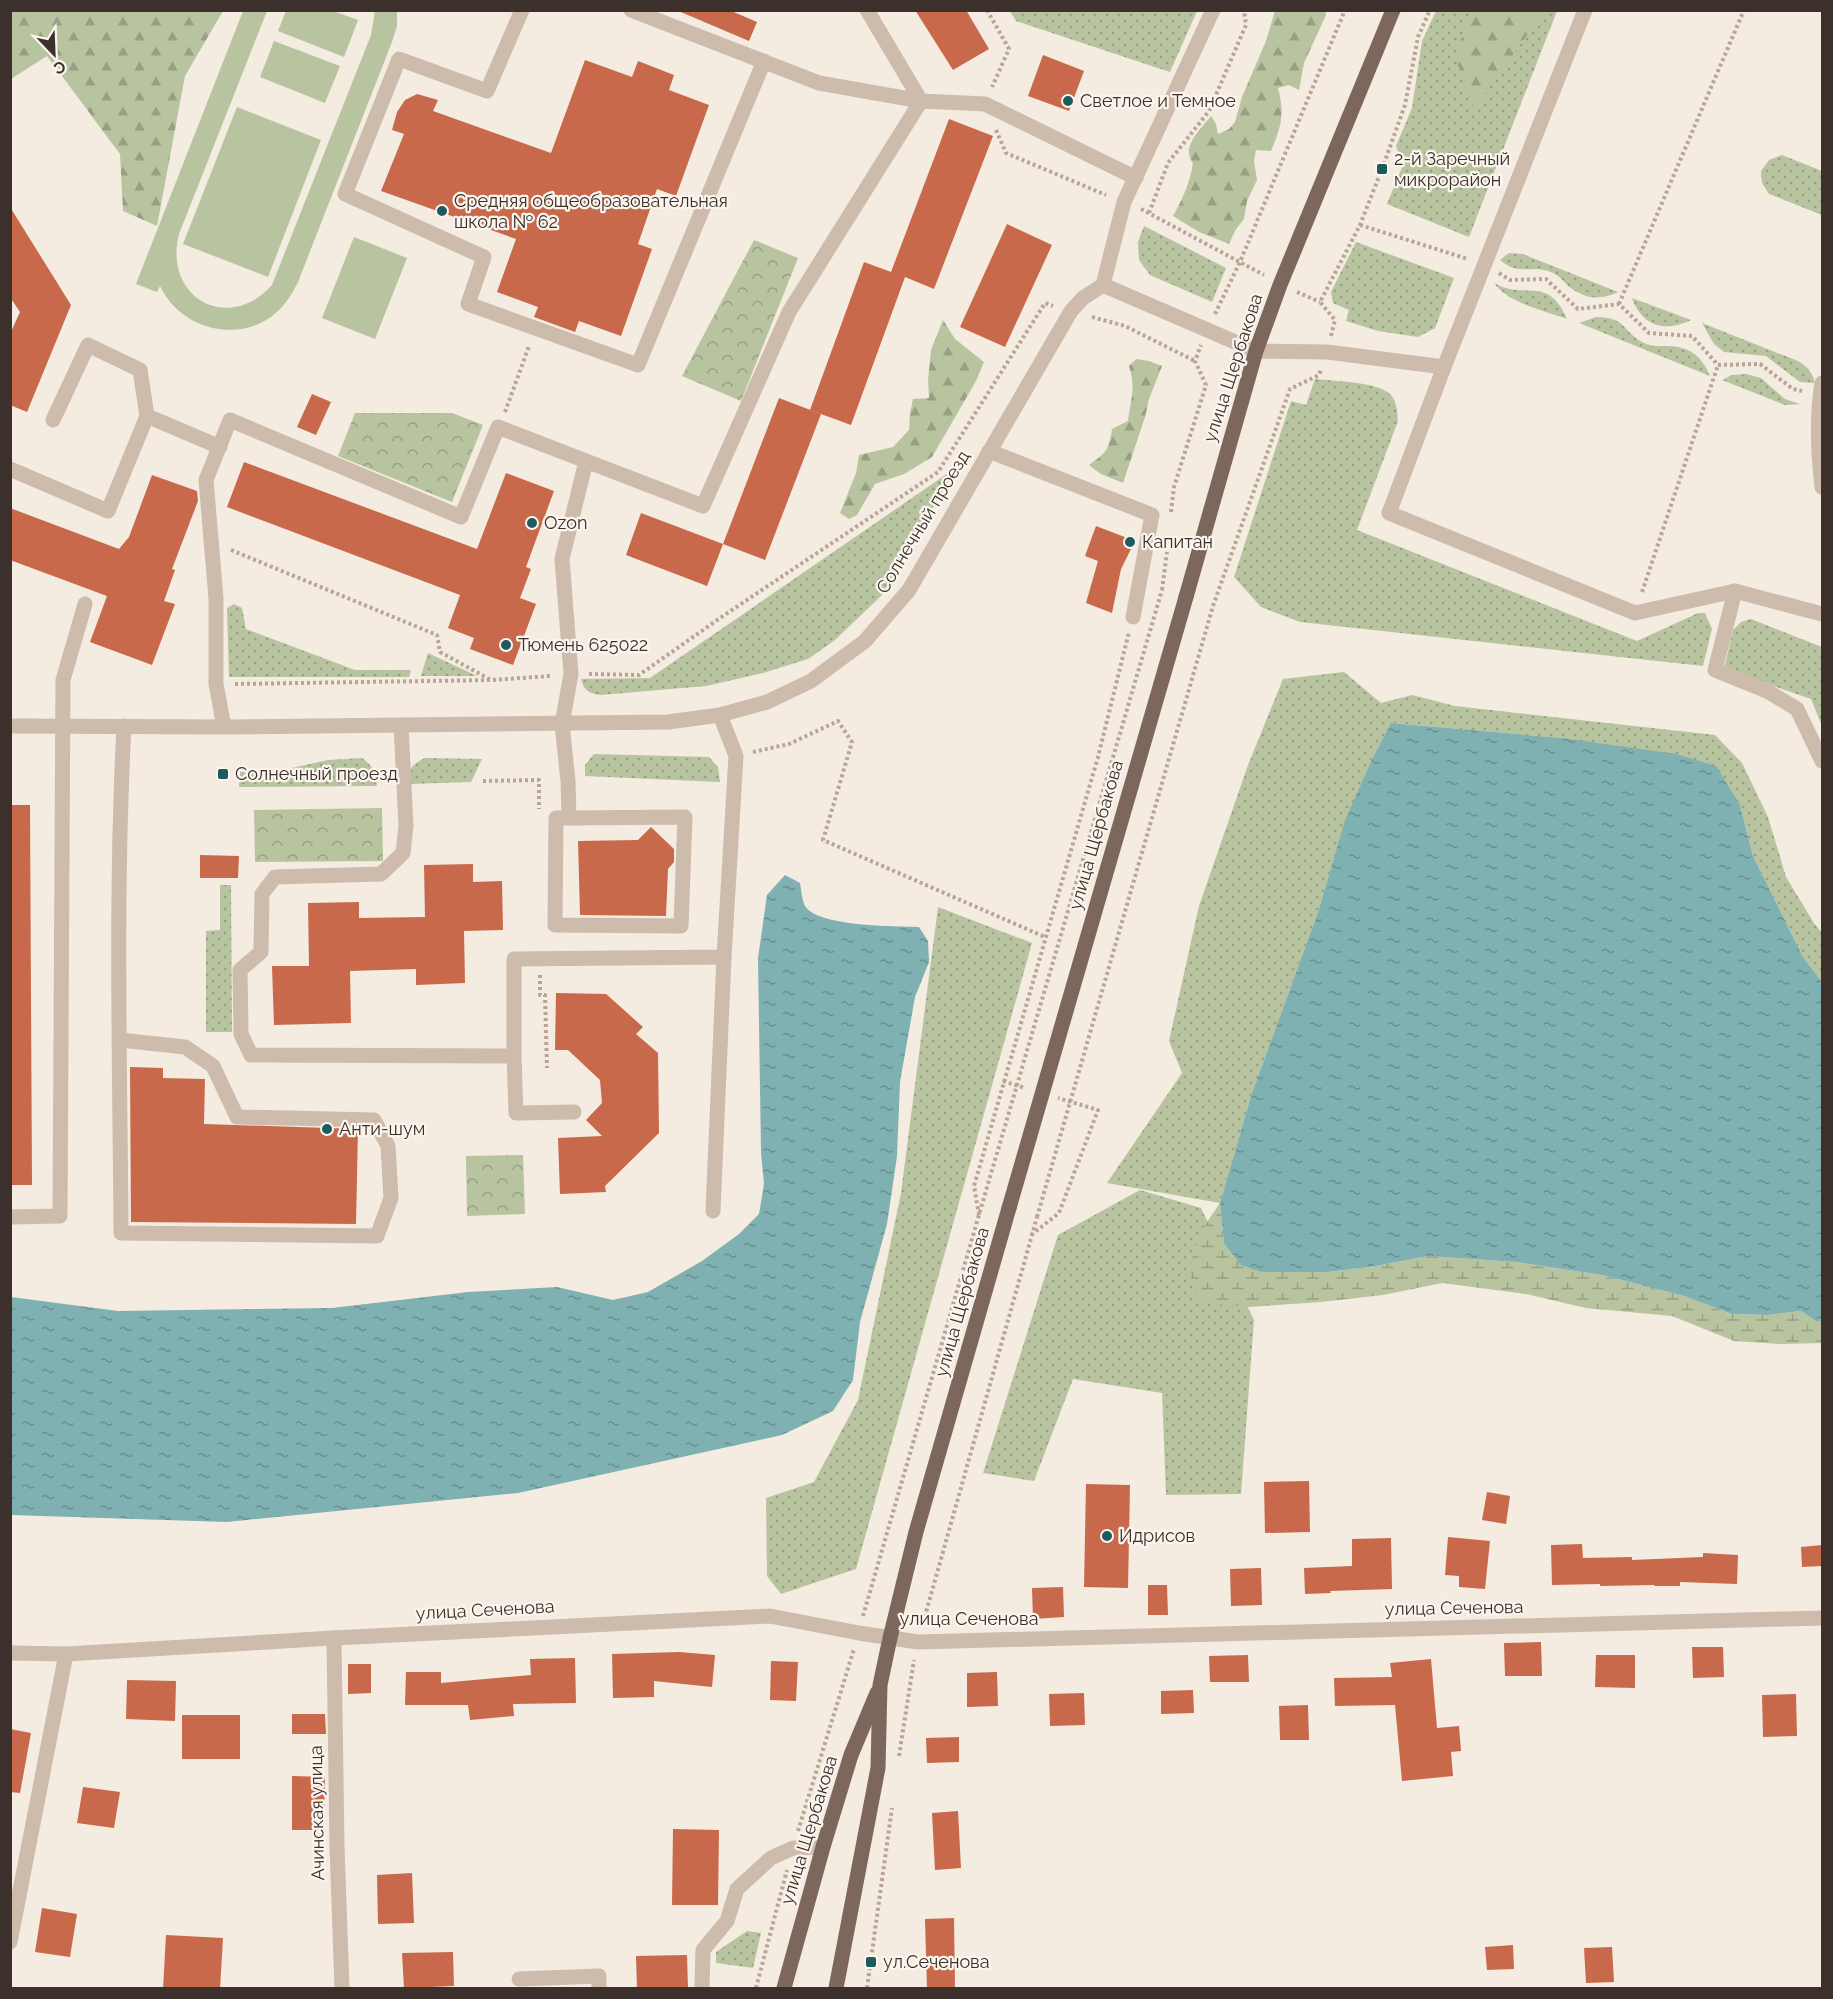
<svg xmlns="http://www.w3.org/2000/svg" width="1833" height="1999" viewBox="0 0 1833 1999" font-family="Raleway,sans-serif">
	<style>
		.grass { fill: url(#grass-dots) }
		.forest { fill: url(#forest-firs) }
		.wetland { fill: url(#wetland-marsh) }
		.park { fill: url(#park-crowns) }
		.pitch { fill: #b8c4a0 }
		.water { fill: url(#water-ripples) }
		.building { fill: #c8694b }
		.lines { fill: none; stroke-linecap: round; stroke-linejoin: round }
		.path { stroke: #b9a596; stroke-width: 4; stroke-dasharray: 3 3; stroke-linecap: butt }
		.minor { stroke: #cdbbac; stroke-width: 15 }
		.major { stroke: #7d675c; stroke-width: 15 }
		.path-bridge { stroke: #b9a596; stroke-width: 4; stroke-dasharray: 3 3; stroke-linecap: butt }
		.major-bridge { stroke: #7d675c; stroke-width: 15 }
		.poi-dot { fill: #1f5a5e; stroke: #fbf5ee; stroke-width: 2 }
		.labels { text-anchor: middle; stroke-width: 4.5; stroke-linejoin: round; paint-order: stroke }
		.poi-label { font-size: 18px; fill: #3b302b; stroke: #fbf5ee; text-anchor: start }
		.street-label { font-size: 18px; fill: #3b302b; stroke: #fbf5ee }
	</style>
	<defs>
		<pattern id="grass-dots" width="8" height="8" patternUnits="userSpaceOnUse" patternTransform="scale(1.5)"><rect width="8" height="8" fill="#b8c4a0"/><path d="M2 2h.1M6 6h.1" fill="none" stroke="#97a083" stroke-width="1.8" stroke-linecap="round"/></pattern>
		<pattern id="forest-firs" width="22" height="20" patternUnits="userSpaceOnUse" patternTransform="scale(1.5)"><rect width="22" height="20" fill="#b8c4a0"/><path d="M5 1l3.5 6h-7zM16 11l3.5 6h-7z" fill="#97a083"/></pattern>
		<pattern id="wetland-marsh" width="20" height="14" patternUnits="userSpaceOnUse" patternTransform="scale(1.5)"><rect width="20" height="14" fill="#b8c4a0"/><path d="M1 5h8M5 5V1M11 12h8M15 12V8" fill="none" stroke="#97a083"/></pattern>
		<pattern id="park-crowns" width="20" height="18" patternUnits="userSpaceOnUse" patternTransform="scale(1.5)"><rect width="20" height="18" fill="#b8c4a0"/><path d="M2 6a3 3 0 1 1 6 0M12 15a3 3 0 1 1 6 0" fill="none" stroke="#97a083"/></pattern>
		<pattern id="water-ripples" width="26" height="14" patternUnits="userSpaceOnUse" patternTransform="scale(1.5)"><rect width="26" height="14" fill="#7fb0b2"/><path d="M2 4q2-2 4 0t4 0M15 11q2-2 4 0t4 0" fill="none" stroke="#699091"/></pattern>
	</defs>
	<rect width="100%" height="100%" fill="#f4ebe1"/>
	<g class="grass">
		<path d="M1010,11H1197L1170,72L1016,21Z"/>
		<path d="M1436,11H1557L1469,237L1387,204L1403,165L1396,146L1412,108L1422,41Z"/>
		<path d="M1782,155L1822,171V215L1769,194L1762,183L1761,171L1769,160Z"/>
		<path d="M1144,226L1226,268L1212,302L1150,275L1139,260L1138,242Z"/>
		<path d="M1356,242L1454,278L1435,328L1418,337L1378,331L1346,321L1349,310L1333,303L1331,292Z"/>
		<path d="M1509,253L1523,254L1618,292C1599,301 1584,299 1567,285C1562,279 1556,273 1548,271C1529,265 1519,276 1500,260Z"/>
		<path d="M1494,283C1525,301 1548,274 1567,319C1545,311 1508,303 1494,283Z"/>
		<path d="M1632,298L1691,320C1664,333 1642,326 1632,298Z"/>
		<path d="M1596,317C1627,317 1622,332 1644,343C1652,347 1659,346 1667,346C1689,346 1702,356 1710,376L1579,323Z"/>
		<path d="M1702,323L1798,361C1808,367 1812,372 1815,383L1800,382L1766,356L1724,352L1714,344Z"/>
		<path d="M1746,374L1761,378L1785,399L1800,404L1785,405L1722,380L1732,375Z"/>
		<path d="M1315,379C1333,381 1378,382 1390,394C1397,401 1397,412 1398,421L1357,530L1637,641L1698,613H1705L1712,629L1703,666L1300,622L1261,607L1234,577L1291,401L1306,405Z"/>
		<path d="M957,467L881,596L835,640L808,659L763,673L706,686L600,695C589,693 584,691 581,679L650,678Z"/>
		<path d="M234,604L242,608L246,629L355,670H411L409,677H229L227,608Z"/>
		<path d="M1751,619L1822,647V726L1811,699L1724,669L1733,630L1741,622Z"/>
		<path d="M428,653L477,676H421Z"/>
		<path d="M1344,672L1381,703L1412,695L1455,706L1715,735L1742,763L1768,817L1786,877L1814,923L1822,933V982L1803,957L1753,856L1740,805L1562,738L1391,723L1373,757L1345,821L1318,912L1252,1093L1220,1203L1107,1183L1182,1073L1169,1041L1199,906L1248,765L1283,679Z"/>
		<path d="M594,754L709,757L718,767L720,782L585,776V765Z"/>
		<path d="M362,758C373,766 376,773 377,786L239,787L240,772L278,771L328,760Z"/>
		<path d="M425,758L482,759L471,782L409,784C408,769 411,765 425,758Z"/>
		<path d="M220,885H231L232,1032H206V931L220,930Z"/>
		<path d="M938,907L1032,943L856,1569L781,1594L767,1576L766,1498L814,1482L858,1400L901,1193Z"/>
		<path d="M1140,1190L1201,1208L1254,1320L1241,1494L1166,1495L1162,1393L1073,1379L1034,1481L983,1473L1058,1235Z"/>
		<path d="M747,1931L761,1933L753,1968L716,1963V1952Z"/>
	</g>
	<g class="forest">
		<path d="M11,10L223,11L185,76L157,226L123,211L120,154L47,56L11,79Z"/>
		<path d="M1275,11H1325L1326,15L1304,63L1299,90L1289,85L1278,88C1285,114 1281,127 1271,151L1256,150L1254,161L1257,180L1247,201L1244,219L1236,229L1229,244L1199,232L1173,216C1183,198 1190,183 1193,163C1180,147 1201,129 1211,116L1216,124L1218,134L1229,129L1235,122L1242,97L1266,41Z"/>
		<path d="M1471,11H1543L1540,17L1474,109L1455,57Z"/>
		<path d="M943,320L955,339L984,362L976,381L932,457L904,474L875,484L857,515L849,519L840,513L856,473L859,455L893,447L909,430L910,413L913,399L929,398L928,380L931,350Z"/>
		<path d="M1136,359L1149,361L1162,366L1149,399L1145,417L1123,483L1101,474L1089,465C1106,453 1109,450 1112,429L1128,421C1131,398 1136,389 1129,366Z"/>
	</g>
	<path class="wetland" d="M1220,1203L1224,1243L1328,1272L1376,1266L1428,1256L1516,1262L1602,1275L1684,1296L1732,1314L1767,1315L1801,1311L1816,1321H1822V1343L1781,1344L1734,1341L1672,1316L1586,1308L1526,1294L1442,1283L1383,1295L1321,1302L1249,1307L1200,1303L1188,1270L1203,1228Z"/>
	<g class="park">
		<path d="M754,240L798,258L741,401L682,376Z"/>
		<path d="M355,413H452L483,425L452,502L338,456Z"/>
		<path d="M382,808L383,861L255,862L254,810Z"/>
		<path d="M523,1155L525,1214L467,1216L466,1156Z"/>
	</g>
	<g class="pitch">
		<path d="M243,11H267L179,234C163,298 228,334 272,285L371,35L375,11H397V26L392,42L298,282C293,292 288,301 280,309C244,346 181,331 160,286L157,292L136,284Z"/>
		<path d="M286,11H333L358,20L344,57L278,31Z"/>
		<path d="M274,41L340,66L325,103L260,77Z"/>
		<path d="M237,107L321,140L268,277L183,244Z"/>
		<path d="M354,237L407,258L375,339L322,318Z"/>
	</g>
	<g class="water">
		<path d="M1391,723L1562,738L1676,754L1716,766L1740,805L1753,856L1803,957L1822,982V1321H1816L1801,1311L1767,1315L1732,1314L1684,1296L1602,1275L1516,1262L1428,1256L1376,1266L1328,1272H1262L1241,1265L1224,1243L1220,1203L1252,1093L1318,912L1345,820L1373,757Z"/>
		<path d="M785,875L800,883C801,889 802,900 805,906C818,927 895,926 919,927L928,941L929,962L915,997L900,1082L897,1156L887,1224L860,1322L853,1380L833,1411L782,1435L518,1493L227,1522L11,1515V1297L118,1311L332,1308L468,1292L557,1287L613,1300L648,1292L702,1261L739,1234L759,1214L764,1184L761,1153L758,958L767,895Z"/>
	</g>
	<g class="building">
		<path d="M676,10H729L757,22L749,41Z"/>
		<path d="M915,10H966L989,49L953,70Z"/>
		<path d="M1043,55L1084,71L1069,111L1028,96Z"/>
		<path d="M585,60L632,77L638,61L674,75L669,90L709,105L676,196L657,189L638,244L652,249L621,336L579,321L575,332L534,317L538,307L497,292L516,239L381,191L404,134L392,130L397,112L405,100L417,94L438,100L433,111L551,153Z"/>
		<path d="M949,119L993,136L934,289L905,277L851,425L810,410L864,262L902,276L891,272Z"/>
		<path d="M10,207L71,305L27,412L10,405V334L20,312L10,297Z"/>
		<path d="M1007,224L1052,245L1005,347L960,327Z"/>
		<path d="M312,394L331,402L316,435L297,427Z"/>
		<path d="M779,398L821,414L765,560L723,544Z"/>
		<path d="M244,462L477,549L506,473L554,491L526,567L531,569L520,598L536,604L513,665L470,649L474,638L448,628L460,595L227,507Z"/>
		<path d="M152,475L197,491L198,501L172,569L175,570L164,601L175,604L152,665L90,642L107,596L10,560V508L119,549L129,537Z"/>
		<path d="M641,513L723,544L707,586L626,555Z"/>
		<path d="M1096,526L1135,541L1121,569L1112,613L1086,603L1098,561L1085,556Z"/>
		<path d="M10,805H30L32,1185H10Z"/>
		<path d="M651,827L674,849V862L668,869L666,916L580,915L578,841L638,840Z"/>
		<path d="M200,855L239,856L238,878H200Z"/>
		<path d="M473,864V882L502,881L503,930L464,931L465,983L416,985V969L350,971L351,1023L274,1025L272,966H309L308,903L359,902V918L425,917L424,865Z"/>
		<path d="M556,993L606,994L643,1027L636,1034L658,1053L659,1133L605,1186L606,1192L560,1194L558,1138L602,1136L586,1120L602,1103L600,1080L568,1050H555Z"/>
		<path d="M130,1067L163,1068V1078L205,1079L204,1124L358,1129L356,1224L131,1222Z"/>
		<path d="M1309,1481L1310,1532L1265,1533L1264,1482Z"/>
		<path d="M1086,1484L1130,1485L1128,1588L1084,1587Z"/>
		<path d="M1487,1492L1510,1496L1506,1524L1482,1520Z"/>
		<path d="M1448,1537L1490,1541L1485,1589L1459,1587V1576L1445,1575Z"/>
		<path d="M1391,1538L1392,1589L1330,1591L1331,1593L1305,1594L1304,1568L1352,1566V1539Z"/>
		<path d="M1582,1544L1583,1558L1632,1557V1560L1703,1557V1553L1738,1555L1737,1584L1680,1582V1586H1655L1654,1585L1600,1586V1584L1552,1585L1551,1545Z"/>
		<path d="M1822,1545V1566L1802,1567L1801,1547Z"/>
		<path d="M1261,1568L1262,1605L1231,1606L1230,1569Z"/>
		<path d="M1148,1585H1167L1168,1615H1148Z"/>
		<path d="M1063,1587L1064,1617L1033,1619L1032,1588Z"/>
		<path d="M1541,1642L1542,1676H1505L1504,1643Z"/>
		<path d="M1692,1647H1723L1724,1677L1693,1678Z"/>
		<path d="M679,1652L715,1655L712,1687L654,1681V1697L613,1698L612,1654Z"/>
		<path d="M1248,1655L1249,1682H1210L1209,1656Z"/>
		<path d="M1596,1655H1635V1688L1595,1687Z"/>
		<path d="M575,1658L576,1703L513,1704L514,1716L470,1720L468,1705H405L406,1672H441V1683L531,1675L530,1659Z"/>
		<path d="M1431,1659L1437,1728L1459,1726L1461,1751L1451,1752L1453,1776L1402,1781L1395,1705L1335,1706L1334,1678L1392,1677L1390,1663Z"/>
		<path d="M771,1661L798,1662L796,1701L770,1700Z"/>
		<path d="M348,1664H371V1693L348,1694Z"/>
		<path d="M997,1672L998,1706L967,1707V1673Z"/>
		<path d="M127,1680L176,1681L175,1721L126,1719Z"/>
		<path d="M1193,1690L1194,1713L1161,1714V1691Z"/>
		<path d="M1084,1693L1085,1725L1050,1726L1049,1694Z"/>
		<path d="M1796,1694L1797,1736L1763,1737L1762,1695Z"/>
		<path d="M1308,1705L1309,1740H1280L1279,1706Z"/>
		<path d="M292,1714H325L326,1734H292Z"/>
		<rect x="182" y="1715" width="58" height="44"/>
		<path d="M10,1729L31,1733L20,1793L10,1792Z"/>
		<path d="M959,1737V1762L927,1763L926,1738Z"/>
		<path d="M292,1776L325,1777L324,1830H292Z"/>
		<path d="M83,1787L120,1792L114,1828L77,1823Z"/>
		<path d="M958,1811L961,1868L935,1870L932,1813Z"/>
		<path d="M673,1829L719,1830L718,1905H672Z"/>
		<path d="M412,1873L414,1923L378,1924L377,1875Z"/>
		<path d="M42,1908L77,1914L70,1957L35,1952Z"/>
		<path d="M954,1918L955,1989H927L925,1919Z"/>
		<path d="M166,1935L223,1938L220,1989H163Z"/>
		<path d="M1513,1945L1514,1969L1487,1970L1485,1947Z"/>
		<path d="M1612,1947L1614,1982L1586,1983L1584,1948Z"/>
		<path d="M453,1952L454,1986L404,1988L402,1953Z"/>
		<path d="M687,1955L688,1989H637L636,1956Z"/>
	</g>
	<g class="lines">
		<g class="path">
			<path d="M987,10L1009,49L992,87"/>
			<path d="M996,130L1006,153L1106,195"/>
			<path d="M1141,209L1264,275"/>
			<path d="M1149,213L1168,163L1209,111L1246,25L1244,10"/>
			<path d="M1360,225L1468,259"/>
			<path d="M1499,273L1510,280L1546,279L1578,309L1619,304L1649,333L1692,336L1718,365L1760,364L1793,389L1802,391"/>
			<path d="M1297,292L1320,302"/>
			<path d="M1619,304L1744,10"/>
			<path d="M1215,314L1240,262L1345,10"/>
			<path d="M1092,317L1125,326L1195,361"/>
			<path d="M1331,336L1335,320L1320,302L1360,225L1382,169L1405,105L1418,37L1430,10"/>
			<path d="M505,412L529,346"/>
			<path d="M1171,512L1174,487L1206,385L1195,361L1201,345"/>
			<path d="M231,550L437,635L440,652L491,680"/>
			<path d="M1162,590L1167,552"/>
			<path d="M1642,592L1718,365"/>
			<path d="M1213,606L1290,389L1319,375L1321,369"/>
			<path d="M589,674L639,675L723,616L938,472L1045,303L1053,306"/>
			<path d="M235,684L492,680L551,676"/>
			<path d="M753,752L789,744L838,721L852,742L823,840L1045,937"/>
			<path d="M483,781L539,780V809"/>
			<path d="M540,975V995H545L547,1068"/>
			<path d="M1003,1081L1025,1088"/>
			<path d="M979,1215L974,1186L1098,757L1129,632"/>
			<path d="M1031,1235L1059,1213L1098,1110L1058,1098"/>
			<path d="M863,1616L983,1201"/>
			<path d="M923,1623L1037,1217"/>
			<path d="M899,1756L914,1660"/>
			<path d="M798,1831L854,1649"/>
			<path d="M756,1988L787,1870"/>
			<path d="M867,1988L892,1808"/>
		</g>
		<g class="minor">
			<path d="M522,10L487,91L399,59L345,194L484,257L468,304L638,365L764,61"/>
			<path d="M867,10L921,101L985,104L1136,178"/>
			<path d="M1585,10L1444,367L1389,513L1635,613L1735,591L1822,614"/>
			<path d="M1103,285L1124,202L1213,10"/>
			<path d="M1822,383C1816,418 1818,453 1822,487"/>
			<path d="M53,420L88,345L140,370L147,416"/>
			<path d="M989,451L1152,515L1133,617"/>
			<path d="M10,469L108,511L147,416L220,447"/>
			<path d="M1735,591L1715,670L1767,691L1797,709L1822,761"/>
			<path d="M401,725L406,826L403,853L381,874L275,877L262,894L261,952L240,970L241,1034L251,1055L514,1056V959L724,957L736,756L720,715"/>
			<path d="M10,726L224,727L668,722L720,715L767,702L811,681L865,641L909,590L1071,311L1083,298L1103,285L1256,351L1327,352L1444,367"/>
			<path d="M224,727L216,684V598L206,480L230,420L461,517L498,427L586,461"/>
			<path d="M569,818L685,817L681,926L555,925L556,818H569L568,781L562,724L571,674L562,559L586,461L703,506L789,312L921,101L819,83L631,10"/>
			<path d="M120,1040L185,1047L213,1066L237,1117L374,1120L388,1146L391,1198L377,1236L121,1233C120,1064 115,895 124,726"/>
			<path d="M514,1056L516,1113L574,1112"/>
			<path d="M713,1211L724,957"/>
			<path d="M10,1217L60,1216L63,680L85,604"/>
			<path d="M334,1638L337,1847L342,1988"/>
			<path d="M10,1653L66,1654L334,1638L770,1616L859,1633L918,1642L1822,1618"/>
			<path d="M10,1942L66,1654"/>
			<path d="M519,1979L599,1976V1988"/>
			<path d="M702,1988L703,1950L727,1921L737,1889L771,1858L793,1848L823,1847"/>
		</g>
		<g class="major">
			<path d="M1186,597L1256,351L1280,285L1393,10"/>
			<path d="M784,1988L823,1847L851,1755L877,1693"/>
			<path d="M836,1988L878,1768L880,1685L890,1638L916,1532L1009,1208"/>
		</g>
		<g class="path-bridge">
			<path d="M983,1201L1162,590"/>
			<path d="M1037,1217L1213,606"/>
		</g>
		<path class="major-bridge" d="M1009,1208L1186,597"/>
	</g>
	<g class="poi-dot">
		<circle cx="1068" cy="101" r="6"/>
		<rect x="1376" y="163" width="12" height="12" rx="3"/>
		<circle cx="442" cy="211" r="6"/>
		<circle cx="532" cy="523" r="6"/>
		<circle cx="1130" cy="542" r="6"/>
		<circle cx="506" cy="645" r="6"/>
		<rect x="217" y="768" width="12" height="12" rx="3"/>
		<circle cx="327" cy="1129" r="6"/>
		<circle cx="1107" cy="1536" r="6"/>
		<rect x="865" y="1956" width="12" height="12" rx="3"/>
	</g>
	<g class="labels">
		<g class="poi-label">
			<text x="1080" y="107">Светлое и Темное</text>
			<text x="1394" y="165">2-й Заречный<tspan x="1394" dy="21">микрорайон</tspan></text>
			<text x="454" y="207">Средняя общеобразовательная<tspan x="454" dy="21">школа № 62</tspan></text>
			<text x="544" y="529">Ozon</text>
			<text x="1142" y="548">Капитан</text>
			<text x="518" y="651">Тюмень 625022</text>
			<text x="235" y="780">Солнечный проезд</text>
			<text x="339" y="1135">Анти-шум</text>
			<text x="1119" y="1542">Идрисов</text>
			<text x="883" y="1968">ул.Сеченова</text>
		</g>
		<g class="street-label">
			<text transform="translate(1233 368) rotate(-72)" y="6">улица Щербакова</text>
			<text transform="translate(923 522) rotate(-59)" y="6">Солнечный проезд</text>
			<text transform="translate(1096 835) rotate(-74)" y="6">улица Щербакова</text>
			<text transform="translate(962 1302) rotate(-74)" y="6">улица Щербакова</text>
			<text transform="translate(1454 1608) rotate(-1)" y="6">улица Сеченова</text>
			<text transform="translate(485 1610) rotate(-3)" y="6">улица Сеченова</text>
			<text x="969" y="1625">улица Сеченова</text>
			<text transform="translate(317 1813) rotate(-91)" y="6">Ачинская улица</text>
			<text transform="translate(809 1830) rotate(-73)" y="6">улица Щербакова</text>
		</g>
	</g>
	<rect width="1833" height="1999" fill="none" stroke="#3b302b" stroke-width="24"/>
	<g transform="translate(54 54) rotate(157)" stroke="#fbf5ee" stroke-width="4.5" paint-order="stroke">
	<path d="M0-4.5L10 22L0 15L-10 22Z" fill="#3b302b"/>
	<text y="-9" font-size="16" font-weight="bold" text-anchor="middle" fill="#3b302b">С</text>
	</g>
</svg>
